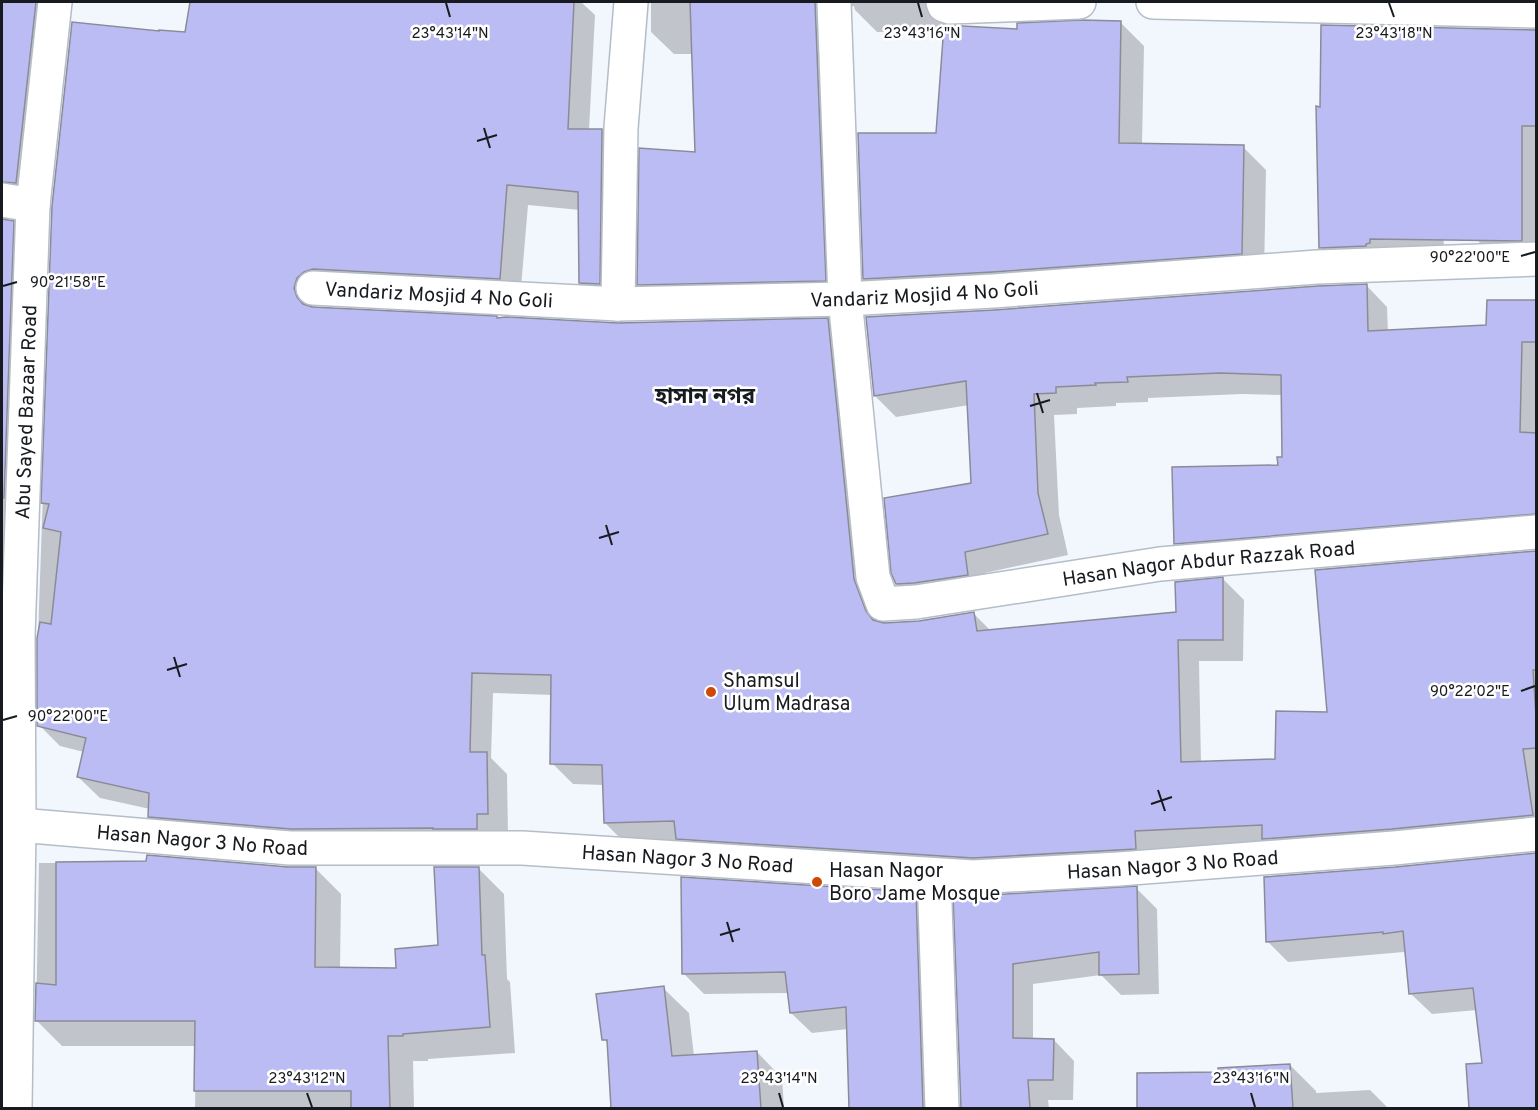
<svg xmlns="http://www.w3.org/2000/svg" width="1538" height="1110" viewBox="0 0 1538 1110" font-family="Overpass,'Noto Sans Bengali',sans-serif">
	<style>
		.shadow { fill: #0003 }
		.building { fill: #bcbcf4; stroke: #8b8b97; stroke-width: 1.5 }
		.lines { fill: none; stroke-linecap: round; stroke-linejoin: round }
		.minor-casing { stroke: #b5bdc8; stroke-width: 36 }
		.minor { stroke: #fff; stroke-width: 33 }
		.ticks { fill: none; stroke: #171a1e; stroke-width: 2 }
		.poi-dot { fill: #ce4905; stroke: #fff; stroke-width: 2 }
		.labels { text-anchor: middle; stroke-width: 5; stroke-linejoin: round; paint-order: stroke }
		.street-label { font-size: 20px; fill: #171a1e; stroke: #fff }
		.poi-label { font-size: 20px; fill: #171a1e; stroke: #fff; text-anchor: start }
		.quarter-label { font-size: 22px; font-weight: bold; fill: #171a1e; stroke: #fff }
		.ticks-label { font-size: 15px; text-anchor: middle; fill: #171a1e; stroke: #fff; stroke-width: 5; stroke-linejoin: round; paint-order: stroke }
	</style>
	<rect width="100%" height="100%" fill="#f2f7fe"/>
	<g class="shadow">
		<path d="M2,2H73L72,8L63,14L39,206L10,212L6,221L13,222L36,246L2,1108Z"/>
		<path d="M191,2H581L595,15L589,130H602L623,151L601,304L580,283V210L528,205L520,299L318,300L315,308L498,319L618,324L827,320L849,341L875,601L883,624L919,622L974,614L991,631L1178,613L1223,579L1244,600L1243,661H1199L1201,763L1276,760L1329,714L1317,571L1536,552V838L1156,870L626,844L605,823L604,785L573,784L552,763L553,695L493,693L491,758L507,774L508,835L171,838L149,817L150,809L100,798L78,777L84,752L60,746L39,725L38,636L53,206L186,34Z"/>
		<path d="M651,2H959L946,21L947,26L1018,31L1120,22L1144,46L1142,145L1243,147L1266,170L1264,277L888,302L864,279L938,135L945,31L877,32L855,10L854,6L847,8V302L661,306L639,284L696,153L693,54H674L651,32Z"/>
		<path d="M1479,30L1536,31V265L1502,264L1477,240Z"/>
		<path d="M1433,54L1445,265L1346,273L1321,248L1322,108Z"/>
		<path d="M1366,285L1387,307L1388,332L1488,326V302H1536V536L1197,564L1176,543L1279,466L1283,458L1282,395L1242,394L1148,398V402L1116,403V406L1077,408V414L1054,415L1059,515L1068,555L985,573L989,596L918,605L897,584L972,484L969,405L896,417L875,396L994,311Z"/>
		<path d="M1536,854V1108H1471L1468,1066L1483,1065L1477,1010L1432,1014L1410,993L1405,954L1404,952L1288,962L1267,941L1396,868Z"/>
		<path d="M39,863H148L315,868L341,894L340,969L398,970L439,947L478,868L504,894L507,979L510,982L515,1053L428,1059V1061H413L414,1108H195L196,1046H62L36,1020Z"/>
		<path d="M1136,888L1157,909L1159,994L1121,995L1101,975L1033,984V1040H1054L1074,1061L1073,1100H1048L1049,1108H962L955,896L974,897Z"/>
		<path d="M915,894L936,914L943,1108H851L848,1029L812,1033L791,1013L789,993L704,994L683,973Z"/>
		<path d="M663,988L689,1013L694,1056L757,1052L782,1078L784,1108H612L609,1045L604,1039Z"/>
		<path d="M1290,1065L1316,1091V1093L1370,1090L1388,1108H1155V1074L1220,1073Z"/>
	</g>
	<g class="building">
		<path d="M2,2H36L16,183L2,182Z"/>
		<path d="M190,2H574L568,129H602L600,284L579,283L578,192L507,185L500,279L313,269L304,272L297,278L294,288L297,297L303,304L312,307L497,316V318L506,317L618,323L828,318L854,579L866,611L873,620L884,623L919,621L974,612L977,631L1176,612L1175,582L1223,577V640H1178L1181,762L1275,759L1276,711L1327,712L1315,570L1536,551V670H1533L1536,716V748L1523,749L1533,815L1392,829L1262,839V825L1135,831L1136,849L973,858L676,839L674,821L604,823L602,765L550,764L551,675L472,673L470,752H487L488,814H477V829H433V828L291,829L148,817L149,793L77,777L86,738L37,726V638L40,622L51,624L61,532L43,528L49,504L41,503L52,206L72,22L159,31V30L185,32Z"/>
		<path d="M690,2H815L826,281L637,285L639,148L695,152Z"/>
		<path d="M1082,20L1121,21L1119,143L1244,145L1242,254L992,272L863,279L858,133H936L944,25L1017,29V23Z"/>
		<path d="M1321,25L1536,30V126H1522V241L1370,239V243L1366,244V246L1319,248L1316,106L1320,107Z"/>
		<path d="M2,219L14,221L4,498H2Z"/>
		<path d="M1367,284L1368,331L1486,325L1487,300H1536V342H1522L1520,432L1536,433V514L1174,544L1172,467L1278,465L1277,457H1282L1281,375L1220,373L1127,377L1128,382L1095,383L1096,385L1056,387V393L1034,394L1038,493L1048,534L965,552L968,575L914,583L896,584L891,573L884,498L971,483L966,381L874,396L866,317L994,310L1318,286Z"/>
		<path d="M1536,853V1108H1469L1466,1064L1482,1063L1473,988L1409,994L1403,931L1383,934V932L1266,942L1264,877L1395,867Z"/>
		<path d="M147,855L288,867H316L315,967L396,968L395,949L438,945L434,867H479L482,955H485L490,1027L403,1034V1036H388L390,1108H351V1091H194L195,1021H35L36,983L56,985V862L146,861Z"/>
		<path d="M681,877L916,892L923,1108H849L846,1007L790,1013L785,972L682,974Z"/>
		<path d="M1137,886L1139,974L1099,975V952L1013,964V1038L1054,1039L1053,1080H1028L1030,1108H961L953,895L974,896Z"/>
		<path d="M664,986L672,1056L757,1051L761,1108H611L607,1040H602L596,994Z"/>
		<path d="M1290,1064L1293,1108H1137V1073L1218,1072V1068Z"/>
	</g>
	<g class="lines">
		<g class="minor-casing">
			<g id="minor">
				<path id="s1" d="M834,2L845,299L873,577L883,604L916,602L1160,564L1536,532"/>
				<path d="M943,2L944,5L950,7L1079,2"/>
				<path d="M1153,2L1536,11"/>
				<path d="M2,200L33,205"/>
				<path id="s2" d="M313,288L618,304L845,299L993,291L1317,267L1536,259"/>
				<path d="M618,304L621,128L631,2"/>
				<path id="s3" d="M19,825L290,848H522L973,877L1119,869L1394,848L1536,834"/>
				<path d="M934,875L942,1108"/>
				<path id="s4" d="M15,1108L19,825L18,636L33,205L55,2"/>
			</g>
		</g>
		<use href="#minor" class="minor"/>
	</g>
	<path class="ticks" d="M446,3L450,17M918,3L922,17M1389,3L1394,17M484,128L490,148M477,141L497,135M1521,256L1535,252M3,286L17,282M1037,393L1043,413M1030,406L1050,400M606,525L612,545M599,538L619,532M174,657L180,677M167,670L187,664M1521,691L1535,686M3,720L17,716M1158,790L1165,811M1151,804L1172,797M727,922L733,942M720,935L740,929M307,1093L312,1107M779,1093L783,1107M1251,1093L1255,1107"/>
	<g class="poi-dot">
		<circle cx="711" cy="692" r="6"/>
		<circle cx="817" cy="882" r="6"/>
	</g>
	<g class="labels">
		<g class="street-label">
			<text dy="7" stroke="none"><textPath href="#s2" startOffset="612">Vandariz Mosjid 4 No Goli</textPath></text>
			<text dy="7" stroke="none"><textPath href="#s2" startOffset="126">Vandariz Mosjid 4 No Goli</textPath></text>
			<text dy="7" stroke="none"><textPath href="#s4" startOffset="696">Abu Sayed Bazaar Road</textPath></text>
			<text dy="7" stroke="none"><textPath href="#s1" startOffset="934">Hasan Nagor Abdur Razzak Road</textPath></text>
			<text dy="7" stroke="none"><textPath href="#s3" startOffset="184">Hasan Nagor 3 No Road</textPath></text>
			<text dy="7" stroke="none"><textPath href="#s3" startOffset="670">Hasan Nagor 3 No Road</textPath></text>
			<text dy="7" stroke="none"><textPath href="#s3" startOffset="1156">Hasan Nagor 3 No Road</textPath></text>
		</g>
		<g class="poi-label">
			<text x="723" y="687">Shamsul<tspan x="723" dy="23">Ulum Madrasa</tspan></text>
			<text x="829" y="877">Hasan Nagor<tspan x="829" dy="23">Boro Jame Mosque</tspan></text>
		</g>
		<g class="quarter-label">
			<text x="705" y="403">হাসান নগর</text>
		</g>
	</g>
	<g class="ticks-label">
		<text x="450" y="38">23°43'14"N</text>
		<text x="922" y="38">23°43'16"N</text>
		<text x="1394" y="38">23°43'18"N</text>
		<text x="1470" y="262">90°22'00"E</text>
		<text x="68" y="287">90°21'58"E</text>
		<text x="1470" y="696">90°22'02"E</text>
		<text x="68" y="721">90°22'00"E</text>
		<text x="307" y="1083">23°43'12"N</text>
		<text x="779" y="1083">23°43'14"N</text>
		<text x="1251" y="1083">23°43'16"N</text>
	</g>
	<rect width="1538" height="1110" fill="none" stroke="#171a1e" stroke-width="6"/>
</svg>
